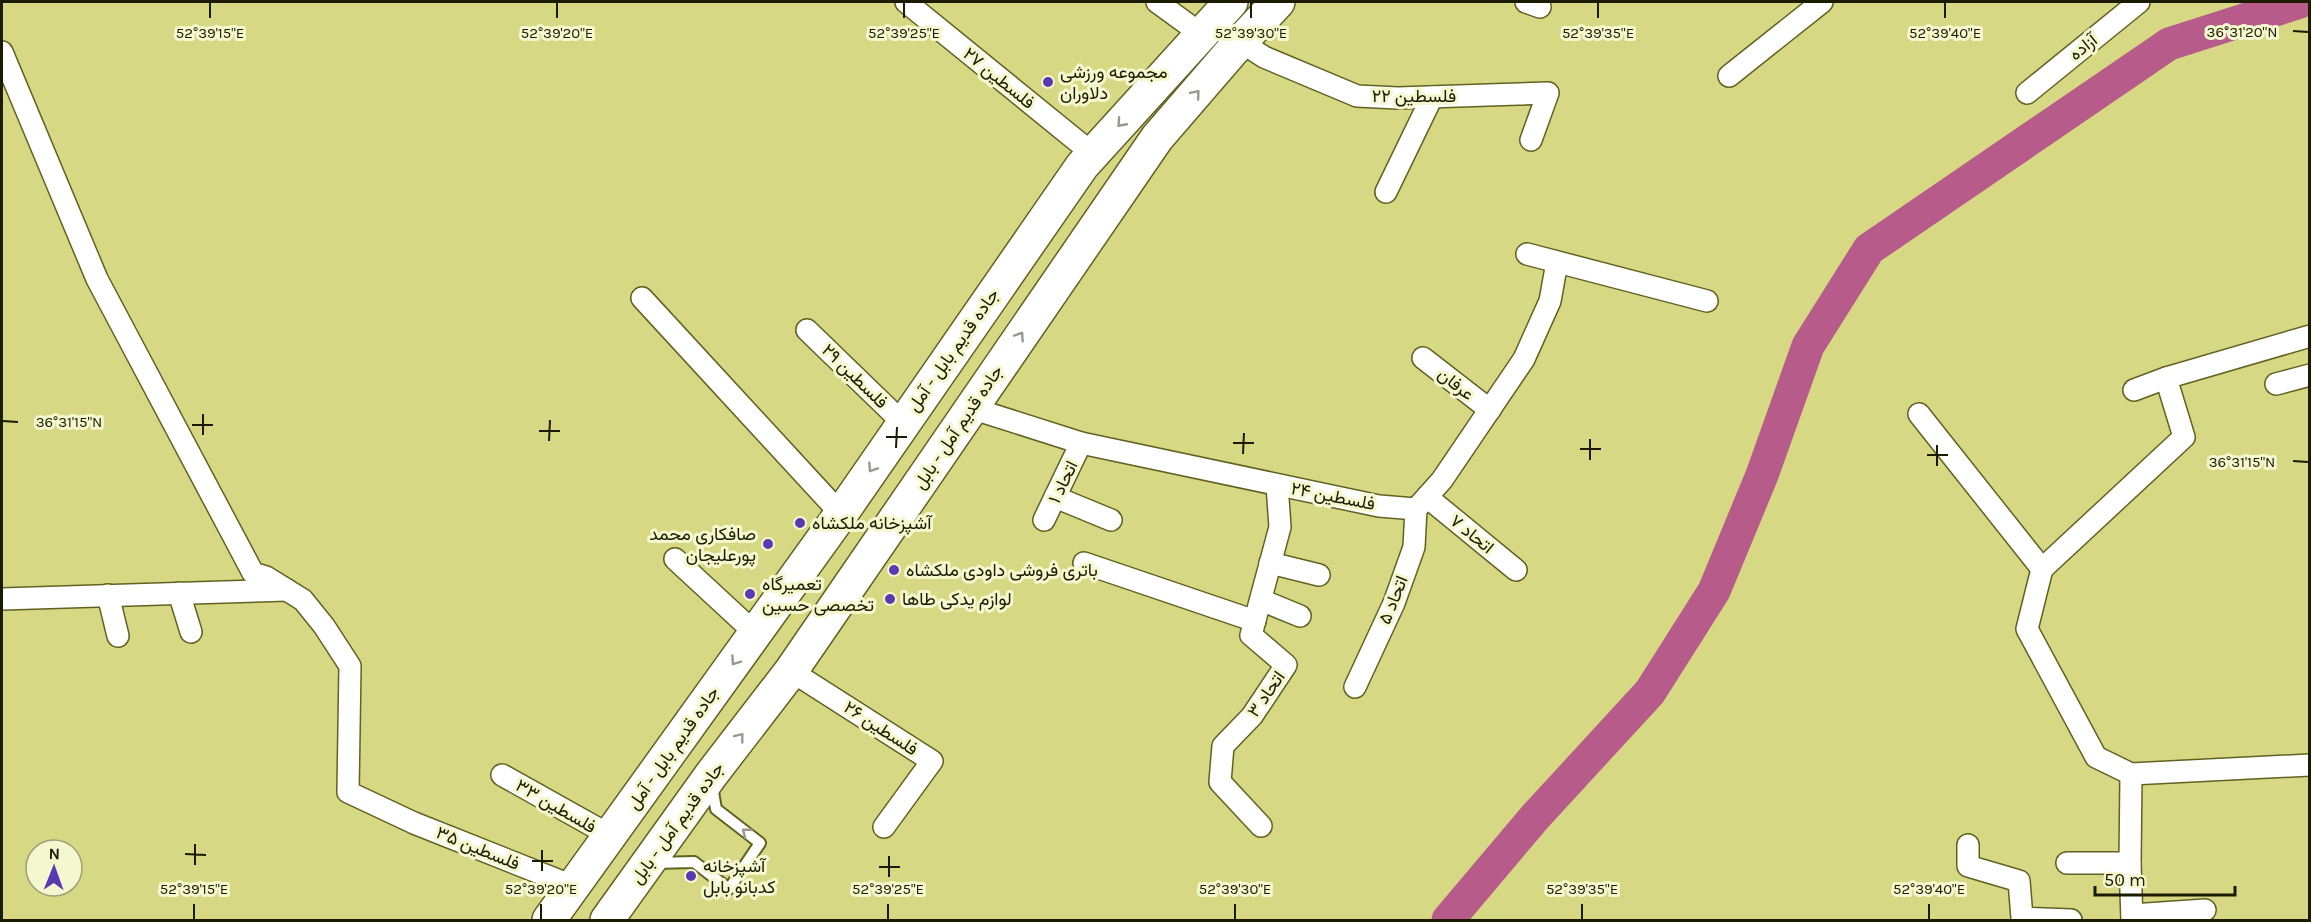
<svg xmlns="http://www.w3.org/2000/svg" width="2311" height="922" viewBox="0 0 2311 922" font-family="Karla,Vazirmatn,sans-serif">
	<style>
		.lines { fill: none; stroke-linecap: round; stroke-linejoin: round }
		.river { stroke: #b75b8b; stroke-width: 33 }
		.lane-casing { stroke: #616221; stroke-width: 14 }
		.street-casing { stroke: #616221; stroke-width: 24 }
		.primary-casing { stroke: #616221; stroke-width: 36 }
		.lane { stroke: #fff; stroke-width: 10 }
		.street { stroke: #fff; stroke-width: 21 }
		.primary { stroke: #fff; stroke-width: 33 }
		.oneway { stroke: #99988c }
		.ticks { fill: none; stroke: #1c1b00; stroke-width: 2 }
		.poi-dot { fill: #5a3ab2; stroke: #f5f7ce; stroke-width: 2 }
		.labels { text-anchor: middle; stroke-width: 6; stroke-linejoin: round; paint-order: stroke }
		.street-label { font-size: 18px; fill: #1c1b00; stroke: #f5f7ce }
		.poi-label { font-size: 18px; fill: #1c1b00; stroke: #f5f7ce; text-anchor: start }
		.ticks-label { font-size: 15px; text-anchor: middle; fill: #1c1b00; stroke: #f5f7ce; stroke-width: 6; stroke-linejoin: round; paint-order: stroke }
	</style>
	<rect width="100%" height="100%" fill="#d6d884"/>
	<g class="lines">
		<path class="river" d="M1448,920L1535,817L1650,692L1714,591L1762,475L1808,346L1869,249L2169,44L2300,2"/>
		<g class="lane-casing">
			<path id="lane" d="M654,863L694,862L729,889L760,843L716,809L712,786"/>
		</g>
		<g class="street-casing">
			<g id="street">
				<path d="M906,2L1093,154"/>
				<path d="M1157,2L1201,34"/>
				<path d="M1526,2L1540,7"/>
				<path d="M1241,42L1264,57L1357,96L1398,98L1548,93L1531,140"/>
				<path d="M2,52L97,279L253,573L266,577L303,600L324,626L350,666L348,792L414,823L575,887"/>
				<path d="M1729,76L1822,2"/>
				<path d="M2027,93L2139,2"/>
				<path d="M1386,192L1432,97"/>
				<path d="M1527,254L1707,301"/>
				<path d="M642,298L841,514"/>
				<path d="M807,330L902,422"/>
				<path d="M1423,358L1490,410"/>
				<path d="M2276,384L2310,375"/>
				<path d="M2134,390L2166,378"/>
				<path d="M971,408L1081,443L1379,506L1416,509L1442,480L1524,359L1550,301L1557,262"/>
				<path d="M1919,414L2042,569L2027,629L2096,757L2131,774"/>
				<path d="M1055,497L1111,520"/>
				<path d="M1427,497L1516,570"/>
				<path d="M1044,520L1081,443"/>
				<path d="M675,559L755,633"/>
				<path d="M1084,563L1255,621"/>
				<path d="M1270,563L1319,575"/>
				<path d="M2042,569L2184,437L2166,378L2310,336"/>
				<path d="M179,593L191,632"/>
				<path d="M108,595L118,636"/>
				<path d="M2,599L287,590"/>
				<path d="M1261,600L1300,616"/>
				<path d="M791,671L932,761L884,827"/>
				<path d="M1355,687L1394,603L1414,547L1416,509"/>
				<path d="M502,775L611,836"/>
				<path d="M1261,826L1220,782L1223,746L1252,716L1286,665L1251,635L1280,527L1277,485"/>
				<path d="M1968,845V866L2019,881L2022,918L2071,920"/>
				<path d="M2067,863H2130"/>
				<path d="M2132,915L2205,910"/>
				<path d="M2132,920L2130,863L2131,774L2310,765"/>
			</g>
		</g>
		<g class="primary-casing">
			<g id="primary">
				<path d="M549,920L841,514L1082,166L1231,2"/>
				<path d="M607,920L711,775L791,671L1157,138L1232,51L1278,2"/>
			</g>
		</g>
		<use href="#lane" class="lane"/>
		<use href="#street" class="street"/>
		<use href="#primary" class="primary"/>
	</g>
	<defs><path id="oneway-chevron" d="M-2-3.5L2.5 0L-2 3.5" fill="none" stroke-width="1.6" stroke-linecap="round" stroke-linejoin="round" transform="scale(1.5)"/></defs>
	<g class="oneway">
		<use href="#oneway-chevron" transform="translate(1196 94) rotate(-50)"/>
		<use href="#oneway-chevron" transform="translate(1121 123) rotate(132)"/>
		<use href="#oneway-chevron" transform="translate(1020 336) rotate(-56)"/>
		<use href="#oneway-chevron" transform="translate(872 468) rotate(124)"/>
		<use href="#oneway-chevron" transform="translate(735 661) rotate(125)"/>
		<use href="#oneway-chevron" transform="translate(740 737) rotate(-52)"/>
		<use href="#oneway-chevron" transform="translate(746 832) rotate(-142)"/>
	</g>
	<path class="ticks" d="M210,18V3M557,18V3M904,18V3M1251,18V3M1598,18V3M1945,18V3M2293,31L2308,32M3,421L18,422M192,425H213M539,431H560M203,435V414M886,437H907M549,441L550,420M1233,443H1254M896,448L897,427M1580,449H1601M1243,454L1244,433M1927,455H1948M1590,460V439M2293,461L2308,462M1937,466V445M185,854L206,855M532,861H553M195,865V844M879,867H900M542,871V850M889,877V856M194,919V904M541,919V904M888,919V904M1235,919V904M1582,919V904M1929,919V904"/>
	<g class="poi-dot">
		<circle cx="1048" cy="82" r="6"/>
		<circle cx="800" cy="523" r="6"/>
		<circle cx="768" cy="544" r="6"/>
		<circle cx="894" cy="570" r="6"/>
		<circle cx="750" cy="594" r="6"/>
		<circle cx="890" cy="599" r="6"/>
		<circle cx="691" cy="876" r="6"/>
	</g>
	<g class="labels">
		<g class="street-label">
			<text transform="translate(2083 47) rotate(-39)" y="6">آزاده</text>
			<text transform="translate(999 78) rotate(39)" y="6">فلسطین ۲۷</text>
			<text x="1414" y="102">فلسطین ۲۲</text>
			<text transform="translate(953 350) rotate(-55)" y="6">جاده قدیم بابل - آمل</text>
			<text transform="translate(855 376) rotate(44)" y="6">فلسطین ۲۹</text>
			<text transform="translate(1456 384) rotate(38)" y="6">عرفان</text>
			<text transform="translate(958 427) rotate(-56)" y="6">جاده قدیم آمل - بابل</text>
			<text transform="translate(1063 482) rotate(-64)" y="6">اتحاد ۱</text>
			<text transform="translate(1333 496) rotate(11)" y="6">فلسطین ۲۴</text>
			<text transform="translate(1472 534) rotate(39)" y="6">اتحاد ۷</text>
			<text transform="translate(1393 600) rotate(-68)" y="6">اتحاد ۵</text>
			<text transform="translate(1266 694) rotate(-55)" y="6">اتحاد ۳</text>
			<text transform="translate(881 728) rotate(33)" y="6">فلسطين ٢۶</text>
			<text transform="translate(673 748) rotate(-55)" y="6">جاده قدیم بابل - آمل</text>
			<text transform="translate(556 806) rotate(30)" y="6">فلسطین ۳۳</text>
			<text transform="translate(677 823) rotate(-54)" y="6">جاده قدیم آمل - بابل</text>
			<text transform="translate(478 848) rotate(22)" y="6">فلسطین ۳۵</text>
		</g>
		<g class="poi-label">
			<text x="1060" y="78">مجموعه ورزشی<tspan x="1060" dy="21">دلاوران</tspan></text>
			<text x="812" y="529">آشپزخانه ملکشاه</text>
			<text x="756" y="540" text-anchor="end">صافکاری محمد<tspan x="756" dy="21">پورعلیجان</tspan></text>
			<text x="906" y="576">باتری فروشی داودی ملکشاه</text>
			<text x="762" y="590">تعمیرگاه<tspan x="762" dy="21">تخصصی حسین</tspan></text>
			<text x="902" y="605">لوازم یدکی طاها</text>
			<text x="703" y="872">آشپزخانه<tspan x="703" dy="21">کدبانو بابل</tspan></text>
		</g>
	</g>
	<g class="ticks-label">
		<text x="2242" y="37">36°31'20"N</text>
		<text x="210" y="38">52°39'15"E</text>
		<text x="557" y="38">52°39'20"E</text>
		<text x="904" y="38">52°39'25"E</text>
		<text x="1251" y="38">52°39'30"E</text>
		<text x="1598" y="38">52°39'35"E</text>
		<text x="1945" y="38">52°39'40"E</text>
		<text x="69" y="427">36°31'15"N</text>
		<text x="2242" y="467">36°31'15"N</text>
		<text x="194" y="894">52°39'15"E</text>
		<text x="541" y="894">52°39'20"E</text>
		<text x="888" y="894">52°39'25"E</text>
		<text x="1235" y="894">52°39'30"E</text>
		<text x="1582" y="894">52°39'35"E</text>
		<text x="1929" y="894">52°39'40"E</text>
	</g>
	<rect width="2311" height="922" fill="none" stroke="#1c1b00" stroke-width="6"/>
	<g transform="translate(54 868) rotate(1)"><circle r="28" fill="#f5f7ce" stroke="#9e9f7c" stroke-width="1.5"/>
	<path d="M0-4.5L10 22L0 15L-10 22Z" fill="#5a3ab2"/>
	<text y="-9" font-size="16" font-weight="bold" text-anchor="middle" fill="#1c1b00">N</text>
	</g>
	<path d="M2095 886v9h140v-9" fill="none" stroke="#1c1b00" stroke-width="3"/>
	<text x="2104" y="886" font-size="18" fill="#1c1b00" stroke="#f5f7ce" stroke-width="4.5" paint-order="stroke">50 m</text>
</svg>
